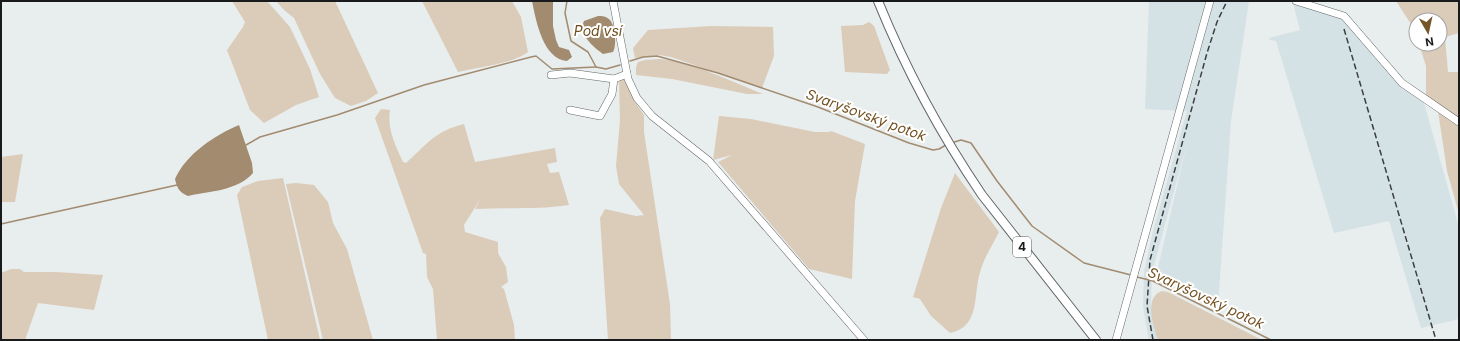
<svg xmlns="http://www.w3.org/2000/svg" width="1460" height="341" viewBox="0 0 1460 341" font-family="Inter,sans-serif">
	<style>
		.built { fill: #d4e2e6 }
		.green { fill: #dbccb9 }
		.water { fill: #a28b6f }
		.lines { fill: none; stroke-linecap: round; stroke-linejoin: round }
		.stream { stroke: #a28b6f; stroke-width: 1.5 }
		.minor-casing { stroke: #636768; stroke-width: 8 }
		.major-casing { stroke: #636768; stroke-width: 10 }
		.minor { stroke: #fff; stroke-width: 7 }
		.major { stroke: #fff; stroke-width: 8 }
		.rail { stroke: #3c3e3f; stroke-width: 1.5; stroke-dasharray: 6 3; stroke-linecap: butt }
		.labels { text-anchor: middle; stroke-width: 4; stroke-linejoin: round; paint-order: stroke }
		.shield { fill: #fff; stroke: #5e5f5f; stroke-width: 1 }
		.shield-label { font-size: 12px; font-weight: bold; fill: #191a1b }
		.water-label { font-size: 14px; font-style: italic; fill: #72501f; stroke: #fff }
	</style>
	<rect width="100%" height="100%" fill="#e8edee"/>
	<g class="built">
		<path d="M1149,1H1249L1231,121L1218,306L1157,272L1187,143L1152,273L1151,305L1158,340H1149L1147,330L1143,306L1144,272L1153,231L1187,111L1145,109Z"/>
		<path d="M1293,3L1339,16L1424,103L1459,227V319L1421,328L1389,221L1334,233L1276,41L1270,40L1269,38L1300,30Z"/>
	</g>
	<g class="green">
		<path d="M232,1H267L290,27L310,69L319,97L296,105L264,123L250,110L227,50L243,27L245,22Z"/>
		<path d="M276,1H335L378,93L366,101L351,106L335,98L320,74L294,18L284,10Z"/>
		<path d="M422,1H512L521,17L528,52C515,63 475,68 458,72Z"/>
		<path d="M1396,1H1459V33L1445,37L1448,72H1459V122L1426,98V66L1419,44H1440V20H1416V37L1411,24Z"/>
		<path d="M869,22L874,26L890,70L887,74L845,72L841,26L863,25Z"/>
		<path d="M711,26L773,27L774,56L762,88L671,57L659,55L635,58L633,48L648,30Z"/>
		<path d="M660,59C692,62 733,82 763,94H747L672,79L636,75V67L638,62L645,60Z"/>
		<path d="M624,79L635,102L644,115V132L670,304L671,340H608L600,218L605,209L636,216L644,215L619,184L616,166L620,120L619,82Z"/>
		<path d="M381,109L390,110C387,129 395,144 403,162L406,163C427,144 435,131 464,124L475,162L555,148L557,162L547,164L550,173L559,172L569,205C538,210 507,207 475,209L481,198L464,225L465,232L498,242V253L506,267L508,282L501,287L504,289L514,325L515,340H437L433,289L427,277L426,254L423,253L375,118Z"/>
		<path d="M1438,111L1459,125V214L1447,171Z"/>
		<path d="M719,116L751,119L815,132H829L831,131L865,144L855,201L852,279L809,269L718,162L732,155L713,160Z"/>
		<path d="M23,154L15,202H1V157Z"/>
		<path d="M955,173L999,232C993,244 985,256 981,269C972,294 982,326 950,333L931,316L920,299L913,297L941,208Z"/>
		<path d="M283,178L320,340H268L237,195L242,187L258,181Z"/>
		<path d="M296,183L314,185L328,202L333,223L347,249L373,340H323L286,184Z"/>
		<path d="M11,269H20L24,272H56L103,275L94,310L38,303L25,340H1V273Z"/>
		<path d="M1162,291L1168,292L1262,340H1158C1154,327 1143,297 1162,291Z"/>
	</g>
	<g class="water">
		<path d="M532,1H553V26L556,40L559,47L569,50L572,57L567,61C543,59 536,21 532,1Z"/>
		<path d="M598,16C602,16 606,16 610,20C615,26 617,45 613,52L603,54C593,47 578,34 584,21Z"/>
		<path d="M239,125L252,163L253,173C237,191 210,191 188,196C179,192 177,188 175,179C186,154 215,135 239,125Z"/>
	</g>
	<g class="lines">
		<g class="stream">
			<path d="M567,1L565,13L571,41L588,52L596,67L606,69L620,65"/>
			<path d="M630,61L643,57L657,56L718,73L818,107L909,143L933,150L939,149L946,145"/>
			<path d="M951,143L961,140L971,143L997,181L1032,226L1084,263L1131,275"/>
			<path d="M246,145L260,137L337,115L424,85L531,57L536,56L552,69L596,67"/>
			<path d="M1,224L177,185"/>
			<path d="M1137,277L1153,281L1271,340"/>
		</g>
		<g class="minor-casing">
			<g id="minor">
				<path d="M613,1L628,79L637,98L652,116L709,161L864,340"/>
				<path d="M1296,1L1344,16L1402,83L1459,122"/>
				<path d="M551,75L570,73L614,79L627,74"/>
				<path d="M570,110L600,116L612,94L614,79"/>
				<path d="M1116,340L1210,1"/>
			</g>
		</g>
		<g class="major-casing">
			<path id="major" d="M878,1C906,70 940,133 982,195L1096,340"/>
		</g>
		<use href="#minor" class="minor"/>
		<use href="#major" class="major"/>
		<g class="rail">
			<path d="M1344,29L1436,340"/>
			<path d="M1153,340L1147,306L1150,260L1207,53L1217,22L1227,1"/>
		</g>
	</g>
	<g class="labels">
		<rect class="shield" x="1013" y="237" width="18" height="20" rx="3"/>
		<g class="shield-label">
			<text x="1022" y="251">4</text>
		</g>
		<g class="water-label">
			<text x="598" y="36">Pod vsí</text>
			<text transform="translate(866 115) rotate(20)" y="5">Svaryšovský potok</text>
			<text transform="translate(1206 298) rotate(25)" y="5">Svaryšovský potok</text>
		</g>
	</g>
	<rect width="1460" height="341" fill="none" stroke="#191a1b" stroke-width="4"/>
	<g transform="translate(1428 32) rotate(171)"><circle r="19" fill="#ffffff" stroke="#a3a3a4"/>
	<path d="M0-3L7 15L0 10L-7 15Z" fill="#75562b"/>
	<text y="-6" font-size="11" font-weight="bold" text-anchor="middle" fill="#191a1b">N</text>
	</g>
</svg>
